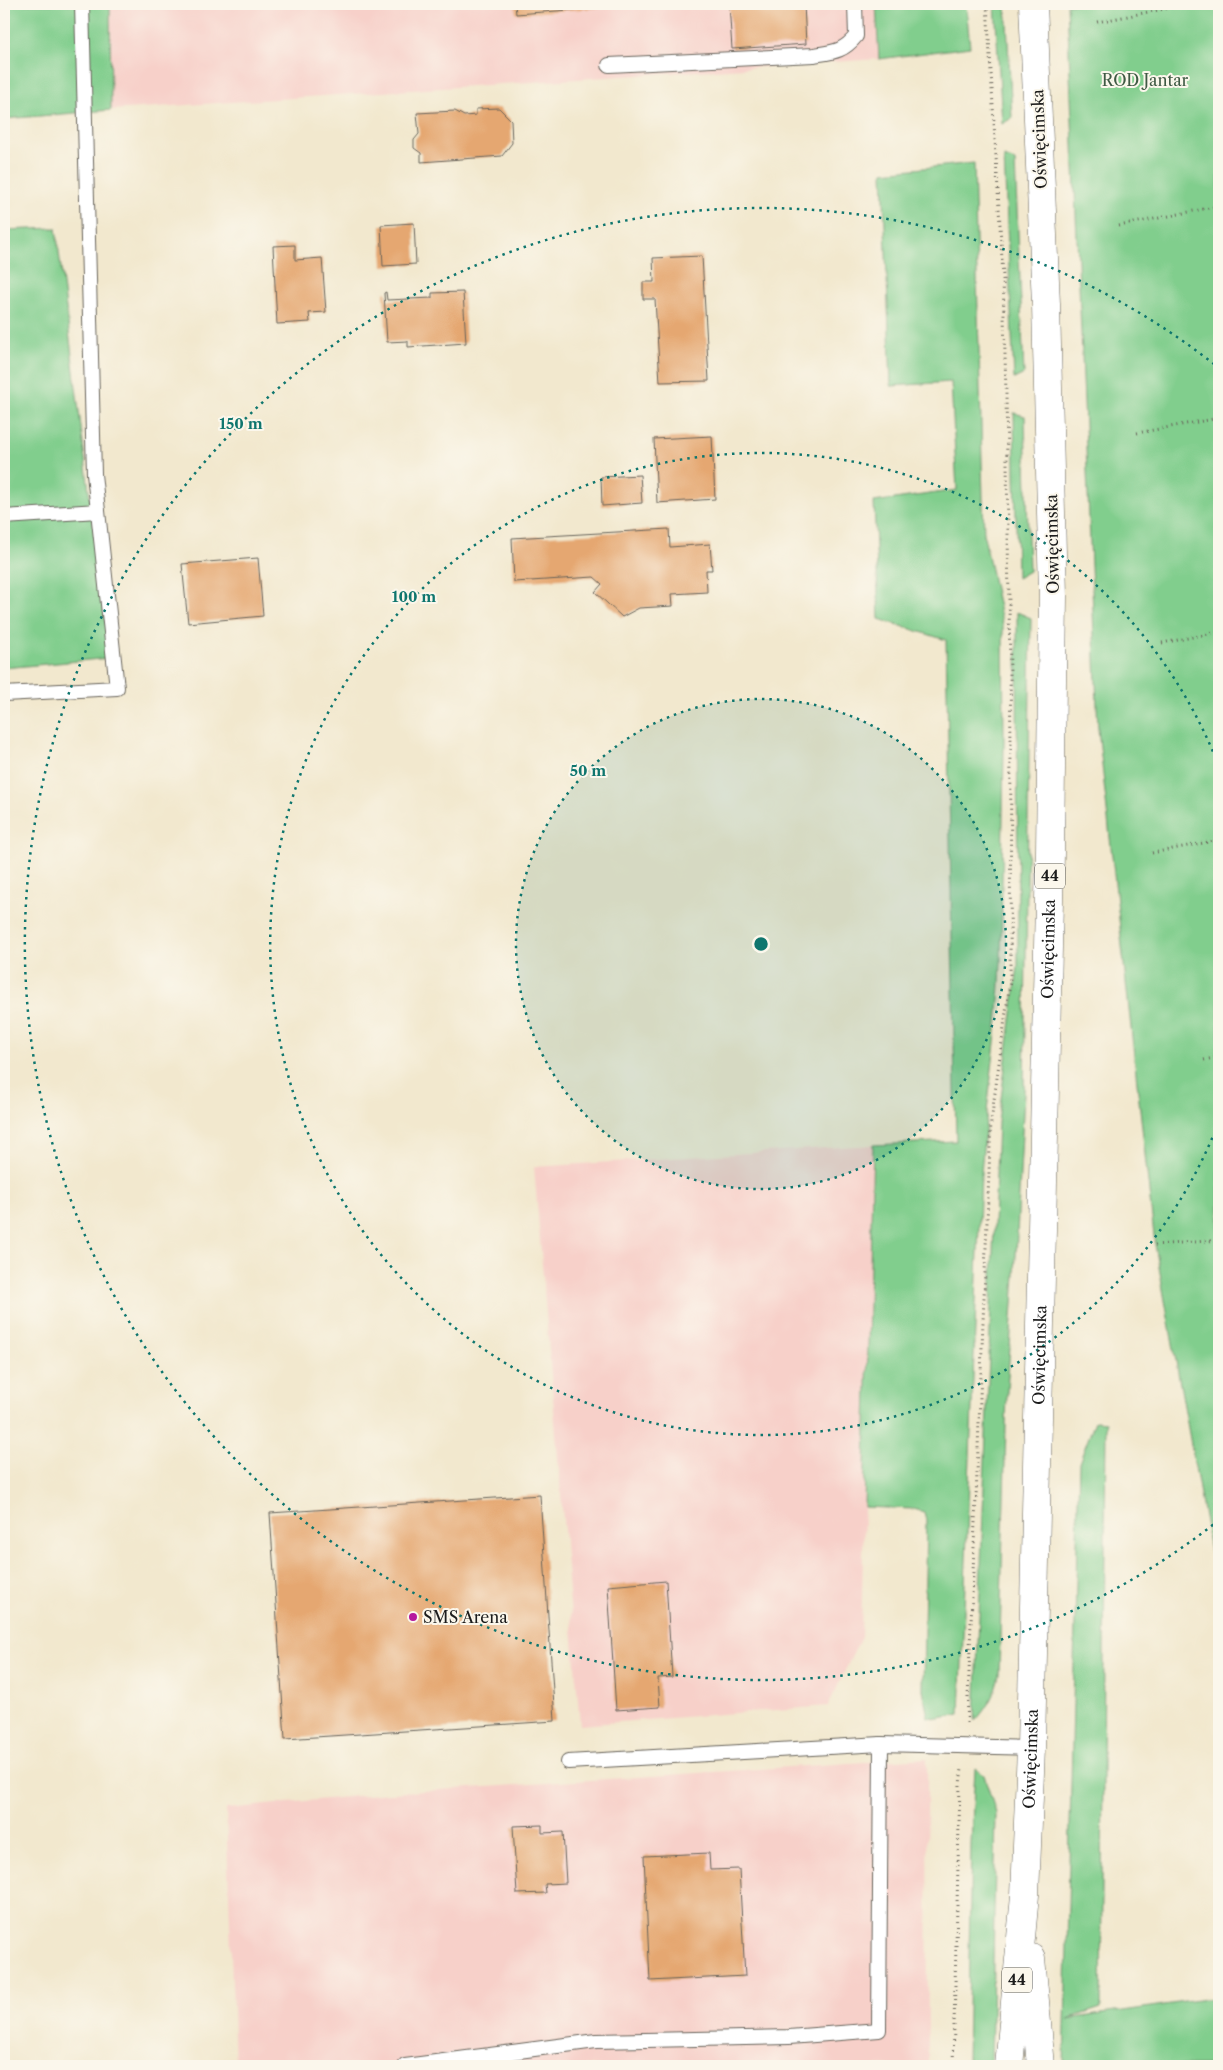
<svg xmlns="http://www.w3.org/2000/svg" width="1223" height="2070" viewBox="0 0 1223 2070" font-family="'Libre Caslon Text',serif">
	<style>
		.built { fill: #f7d0c9 }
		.green { fill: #81ce8d; stroke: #4e7554 }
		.building { fill: #e5a771 }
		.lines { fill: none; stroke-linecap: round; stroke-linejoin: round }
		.lane-casing { stroke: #67635a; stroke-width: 16 }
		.primary-casing { stroke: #67635a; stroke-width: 29 }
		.path { stroke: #67635a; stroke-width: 3; stroke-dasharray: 1 4; stroke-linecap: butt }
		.lane { stroke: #fff; stroke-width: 14 }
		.primary { stroke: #fff; stroke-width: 28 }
		.ring { fill: none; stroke: #0f766e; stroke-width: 2.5; stroke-dasharray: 2.5 5 }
		.poi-dot { fill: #b5179e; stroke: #fbf7ec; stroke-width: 2 }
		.labels { text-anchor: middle; stroke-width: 4; stroke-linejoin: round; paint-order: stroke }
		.shield { fill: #fbf7ec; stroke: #5f5e5a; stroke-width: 1 }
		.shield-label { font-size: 15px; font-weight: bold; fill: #1c1c1c }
		.park-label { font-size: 16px; fill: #3f5a44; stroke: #fbf7ec }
		.street-label { font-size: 16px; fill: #1c1c1c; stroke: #fbf7ec }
		.poi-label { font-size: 16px; fill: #1c1c1c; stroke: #fbf7ec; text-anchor: start }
		.centre { fill: #0f766e; stroke: #fbf7ec; stroke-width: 2.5 }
		.ring-label { font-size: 15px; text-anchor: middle; font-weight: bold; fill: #0f766e; stroke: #fbf7ec; stroke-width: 4; stroke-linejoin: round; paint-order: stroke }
	</style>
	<rect width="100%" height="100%" fill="#fbf7ec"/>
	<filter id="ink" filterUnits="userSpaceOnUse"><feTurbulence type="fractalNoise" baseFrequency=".02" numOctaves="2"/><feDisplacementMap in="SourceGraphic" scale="10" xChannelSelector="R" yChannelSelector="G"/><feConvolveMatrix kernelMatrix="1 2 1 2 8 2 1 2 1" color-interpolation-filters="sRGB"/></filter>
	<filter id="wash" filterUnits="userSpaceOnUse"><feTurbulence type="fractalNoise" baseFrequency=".0096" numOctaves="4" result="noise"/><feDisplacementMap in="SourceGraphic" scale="20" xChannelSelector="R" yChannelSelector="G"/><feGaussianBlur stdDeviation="1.12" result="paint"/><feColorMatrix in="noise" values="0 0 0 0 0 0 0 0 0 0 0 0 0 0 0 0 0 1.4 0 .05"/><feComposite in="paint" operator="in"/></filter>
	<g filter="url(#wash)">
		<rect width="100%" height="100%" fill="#f2e8ce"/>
		<g class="built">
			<path d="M110,4H876L879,59L111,110Z"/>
			<path d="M873,1145L861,1637L828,1706L580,1725L534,1167Z"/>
			<path d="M927,1758L928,2066H235L226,1809L378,1794Z"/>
		</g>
		<g class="green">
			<path d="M4,4H110L111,110L4,119Z"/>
			<path d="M876,4H966L970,47L879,59Z"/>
			<path d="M995,4H1006L1012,118L1002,124Z"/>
			<path d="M1067,4H1219V1600L1155,1245L1098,729Z"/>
			<path d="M1004,157L1015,161L1024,374L1014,379Z"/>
			<path d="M974,163L984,536L1003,627L1004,741L1001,962C999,1033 986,1103 981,1174L960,1714L939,1718L928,1717L923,1690L926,1520L924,1512L914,1509L864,1507L873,1145L956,1141L946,640L879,619L874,502L957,490L951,382L891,386L883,172Z"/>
			<path d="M56,228L110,658L4,668V230Z"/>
			<path d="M1014,413L1025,416L1029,571L1017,578Z"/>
			<path d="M1017,612L1031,618L1024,1093L1015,1275L1007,1391L999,1675C995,1694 988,1707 975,1721L998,1122L1018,966Z"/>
			<path d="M1095,1421L1106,1422L1101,2008L1068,2019L1219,1997V2066H1064L1079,1463Z"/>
			<path d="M975,1768L984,1775L996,1813L991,2066H967L971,1843Z"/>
		</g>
		<g id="blocks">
			<g class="building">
				<path d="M515,4H637V5L516,14Z"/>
				<path d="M729,4H804L806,44L732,49Z"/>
				<path d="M499,108L511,120L512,143L502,156L421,162V153L414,148V140L419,134L417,113L455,111L464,116L476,115V109Z"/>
				<path d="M414,223L416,264L383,266L381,225Z"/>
				<path d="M295,245V260L322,258L326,312L309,313L310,322L277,324L273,246Z"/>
				<path d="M702,256L709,381L660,382L655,299H643V282H654L653,258Z"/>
				<path d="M386,292L387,300L432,298V293L463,292L466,343L408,347V341L387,342L384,293Z"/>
				<path d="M712,436L715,499L657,503L654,439Z"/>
				<path d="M640,475L642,503L602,506L601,477Z"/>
				<path d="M669,529L670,547L710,544L712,570H706L707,592L672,594L673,606L639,608L622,617L595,592L602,584L594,577L514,582L512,538Z"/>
				<path d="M258,558L263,616L188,623L182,564Z"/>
				<path d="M540,1495L555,1721L285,1739L270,1513Z"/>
				<path d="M666,1581L672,1677L658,1678L660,1707L616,1710L608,1586Z"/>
				<path d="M542,1825V1833L563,1832L566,1883L545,1884L546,1893L517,1894L513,1826Z"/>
				<path d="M709,1853L710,1870L739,1869L745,1976L650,1981L644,1856Z"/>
			</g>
		</g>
	</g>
	<g filter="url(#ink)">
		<use href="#blocks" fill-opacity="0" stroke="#67635a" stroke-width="1"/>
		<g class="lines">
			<g class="lane-casing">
				<g id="lane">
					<path d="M609,65L814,55C833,52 843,52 856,36L855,4"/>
					<path d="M4,517L98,511L94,474L82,4"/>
					<path d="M4,694L117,688L98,511"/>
					<path d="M568,1762L881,1744"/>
					<path d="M405,2066L596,2041L789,2037L879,2030L881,1744L1031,1748"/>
				</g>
			</g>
			<g class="primary-casing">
				<g id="primary">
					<path d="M1031,1958L1041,2066"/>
					<path id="s1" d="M1009,2066L1025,1895L1031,1748L1050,853L1053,596L1046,304L1033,4"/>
				</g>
			</g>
			<g class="path">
				<path d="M1097,22L1190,4"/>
				<path d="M1119,226L1219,206"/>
				<path d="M1137,433L1219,418"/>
				<path d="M1162,643L1219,632"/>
				<path d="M1152,853L1219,840"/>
				<path d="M1204,1060L1219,1057"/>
				<path d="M1155,1245L1219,1240"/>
				<path d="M967,1723L991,1122L1010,982L1011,743L1006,394L1003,276L987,4"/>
				<path d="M953,2066L960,1784L962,1769"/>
			</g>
			<use href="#lane" class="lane"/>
			<use href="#primary" class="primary"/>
		</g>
	</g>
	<circle cx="761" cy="944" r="245" fill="#0f766e" fill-opacity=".12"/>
	<g class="ring">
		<circle cx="761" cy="944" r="245"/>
		<path d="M1218 1124A491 491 0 1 1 1218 764"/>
		<path d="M1219 1520A736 736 0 1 1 1219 368"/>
	</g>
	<circle class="poi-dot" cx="413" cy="1617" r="5"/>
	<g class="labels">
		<g class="shield">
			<rect x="1035" y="863.5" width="30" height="25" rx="4"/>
			<rect x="1002" y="1967.5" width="30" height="25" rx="4"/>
		</g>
		<g class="shield-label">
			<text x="1050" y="881">44</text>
			<text x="1017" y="1985">44</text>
		</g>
		<g class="park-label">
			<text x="1145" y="86">ROD Jantar</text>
		</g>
		<g class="street-label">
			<text transform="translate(1039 139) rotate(-92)" y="6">Oświęcimska</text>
			<text transform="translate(1052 544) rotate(-91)" y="6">Oświęcimska</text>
			<text dy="6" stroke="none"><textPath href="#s1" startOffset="1118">Oświęcimska</textPath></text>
			<text dy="6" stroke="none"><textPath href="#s1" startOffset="712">Oświęcimska</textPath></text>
			<text dy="6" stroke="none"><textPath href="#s1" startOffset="308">Oświęcimska</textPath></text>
		</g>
		<g class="poi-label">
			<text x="423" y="1623">SMS Arena</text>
		</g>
	</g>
	<circle cx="761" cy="944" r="8" class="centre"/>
	<g class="ring-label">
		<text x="241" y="429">150 m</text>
		<text x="414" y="602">100 m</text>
		<text x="588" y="776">50 m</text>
	</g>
	<rect width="1223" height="2070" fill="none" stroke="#fbf7ec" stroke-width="20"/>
</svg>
